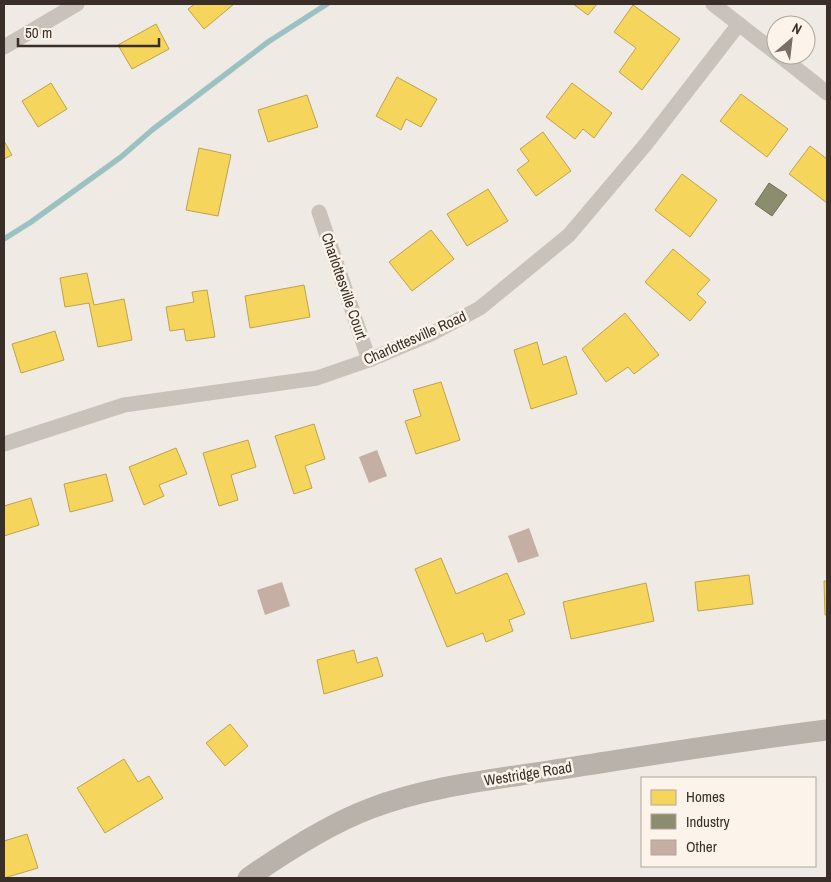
<svg xmlns="http://www.w3.org/2000/svg" width="831" height="882" viewBox="0 0 831 882" font-family="'Archivo Narrow',sans-serif">
	<style>
		.homes { fill: #f6d55c; stroke: #bea34c }
		.industry { fill: #8c8c6e; stroke: #737059 }
		.lines { fill: none; stroke-linecap: round; stroke-linejoin: round }
		.stream { stroke: #9cc1c3; stroke-width: 5.5 }
		.building { fill: #c5aea3 }
		.street { stroke: #c9c2bb; stroke-width: 15 }
		.secondary { stroke: #b9b2ab; stroke-width: 21 }
		.labels { text-anchor: middle; stroke-width: 5; stroke-linejoin: round; paint-order: stroke }
		.street-label { font-size: 15px; fill: #3a2f28; stroke: #fcf4ea }
	</style>
	<rect width="100%" height="100%" fill="#efeae3"/>
	<g class="homes">
		<path d="M195,4H234L204,29L188,9Z"/>
		<path d="M573,4H597L588,15Z"/>
		<path d="M633,5L680,39L642,90L619,72L636,48L614,32Z"/>
		<path d="M156,24L169,49L132,69L118,45Z"/>
		<path d="M397,77L437,99L421,127L406,119L401,130L376,116Z"/>
		<path d="M51,83L67,109L38,127L22,101Z"/>
		<path d="M572,83L612,113L594,138L583,129L575,139L546,117Z"/>
		<path d="M741,94L788,129L767,157L720,121Z"/>
		<path d="M307,95L318,127L268,142L258,110Z"/>
		<path d="M543,132L571,171L536,196L517,170L529,161L520,149Z"/>
		<path d="M4,141L12,155L4,159Z"/>
		<path d="M810,146L827,159V203L789,174Z"/>
		<path d="M199,148L231,155L218,216L186,210Z"/>
		<path d="M682,174L717,200L690,237L655,210Z"/>
		<path d="M488,189L508,221L467,246L447,214Z"/>
		<path d="M431,230L454,259L412,291L389,262Z"/>
		<path d="M673,249L710,280L697,294L706,302L690,321L645,282Z"/>
		<path d="M87,273L94,305L124,299L132,340L98,347L89,303L65,307L60,278Z"/>
		<path d="M304,285L310,317L250,328L245,296Z"/>
		<path d="M207,290L215,337L186,341L184,329L170,331L166,307L194,302L192,292Z"/>
		<path d="M625,313L659,355L634,374L628,367L606,382L582,349Z"/>
		<path d="M55,331L64,360L21,373L12,344Z"/>
		<path d="M537,342L543,365L566,356L577,394L531,409L514,350Z"/>
		<path d="M441,382L460,440L416,454L405,421L421,416L413,390Z"/>
		<path d="M314,424L325,459L305,466L312,488L294,494L275,436Z"/>
		<path d="M248,440L256,467L231,475L238,500L219,506L203,453Z"/>
		<path d="M176,448L187,474L159,485L164,496L144,505L129,467Z"/>
		<path d="M106,474L113,501L70,512L64,484Z"/>
		<path d="M31,498L39,525L4,536V506Z"/>
		<path d="M441,558L456,594L507,573L525,614L509,620L513,631L486,642L483,633L447,647L415,569Z"/>
		<path d="M749,575L753,604L698,611L695,582Z"/>
		<path d="M824,581H827V615H825Z"/>
		<path d="M646,583L654,621L571,639L563,602Z"/>
		<path d="M354,650L357,663L377,657L383,676L324,694L317,660Z"/>
		<path d="M230,724L248,746L225,766L206,743Z"/>
		<path d="M124,759L138,782L149,776L163,798L105,833L77,788Z"/>
		<path d="M27,834L38,868L4,878V841Z"/>
	</g>
	<path class="industry" d="M769,183L787,195L772,216L755,204Z"/>
	<g class="lines">
		<path class="stream" d="M4,239L31,222L121,157L152,130L268,42L327,4"/>
	</g>
	<g class="building">
		<path d="M377,450L387,476L369,483L359,457Z"/>
		<path d="M529,528L539,556L518,563L508,536Z"/>
		<path d="M282,582L290,606L265,615L257,590Z"/>
	</g>
	<g class="lines">
		<g class="street">
			<path d="M713,4L776,53"/>
			<path d="M4,47L77,4"/>
			<path d="M779,55L827,93"/>
			<path d="M319,212L369,360"/>
			<path d="M4,444L124,405L317,378L369,360L433,333L480,308L569,235L646,144L739,24"/>
		</g>
		<path class="secondary" d="M248,878C284,853 327,825 369,809C428,786 492,780 554,770C645,756 736,741 827,730"/>
	</g>
	<g class="labels">
		<g class="street-label">
			<text transform="translate(344 286) rotate(71)" y="5">Charlottesville Court</text>
			<text transform="translate(415 338) rotate(-24)" y="5">Charlottesville Road</text>
			<text transform="translate(528 774) rotate(-9)" y="5">Westridge Road</text>
		</g>
	</g>
	<rect width="831" height="882" fill="none" stroke="#3a2f28" stroke-width="10"/>
	<rect x="641" y="777" width="175" height="90" fill="#fcf4ea" stroke="#aea59c"/>
	<rect x="651" y="790" width="25" height="15" fill="#f6d55c" stroke="#aea59c"/>
	<text x="686" y="802" font-size="15" fill="#3a2f28">Homes</text>
	<rect x="651" y="814" width="25" height="15" fill="#8c8c6e" stroke="#aea59c"/>
	<text x="686" y="827" font-size="15" fill="#3a2f28">Industry</text>
	<rect x="651" y="840" width="25" height="15" fill="#c5aea3" stroke="#aea59c"/>
	<text x="686" y="852" font-size="15" fill="#3a2f28">Other</text>
	<g transform="translate(791 40) rotate(28)"><circle r="24" fill="#fcf4ea" stroke="#aea59c"/>
	<path d="M0-4L9 19L0 12L-9 19Z" fill="#797069"/>
	<text y="-8" font-size="14" font-weight="bold" text-anchor="middle" fill="#3a2f28">N</text>
	</g>
	<path d="M18 38v8h141v-8" fill="none" stroke="#3a2f28" stroke-width="2.5"/>
	<text x="25" y="38" font-size="15" fill="#3a2f28" stroke="#fcf4ea" stroke-width="4" paint-order="stroke">50 m</text>
</svg>
